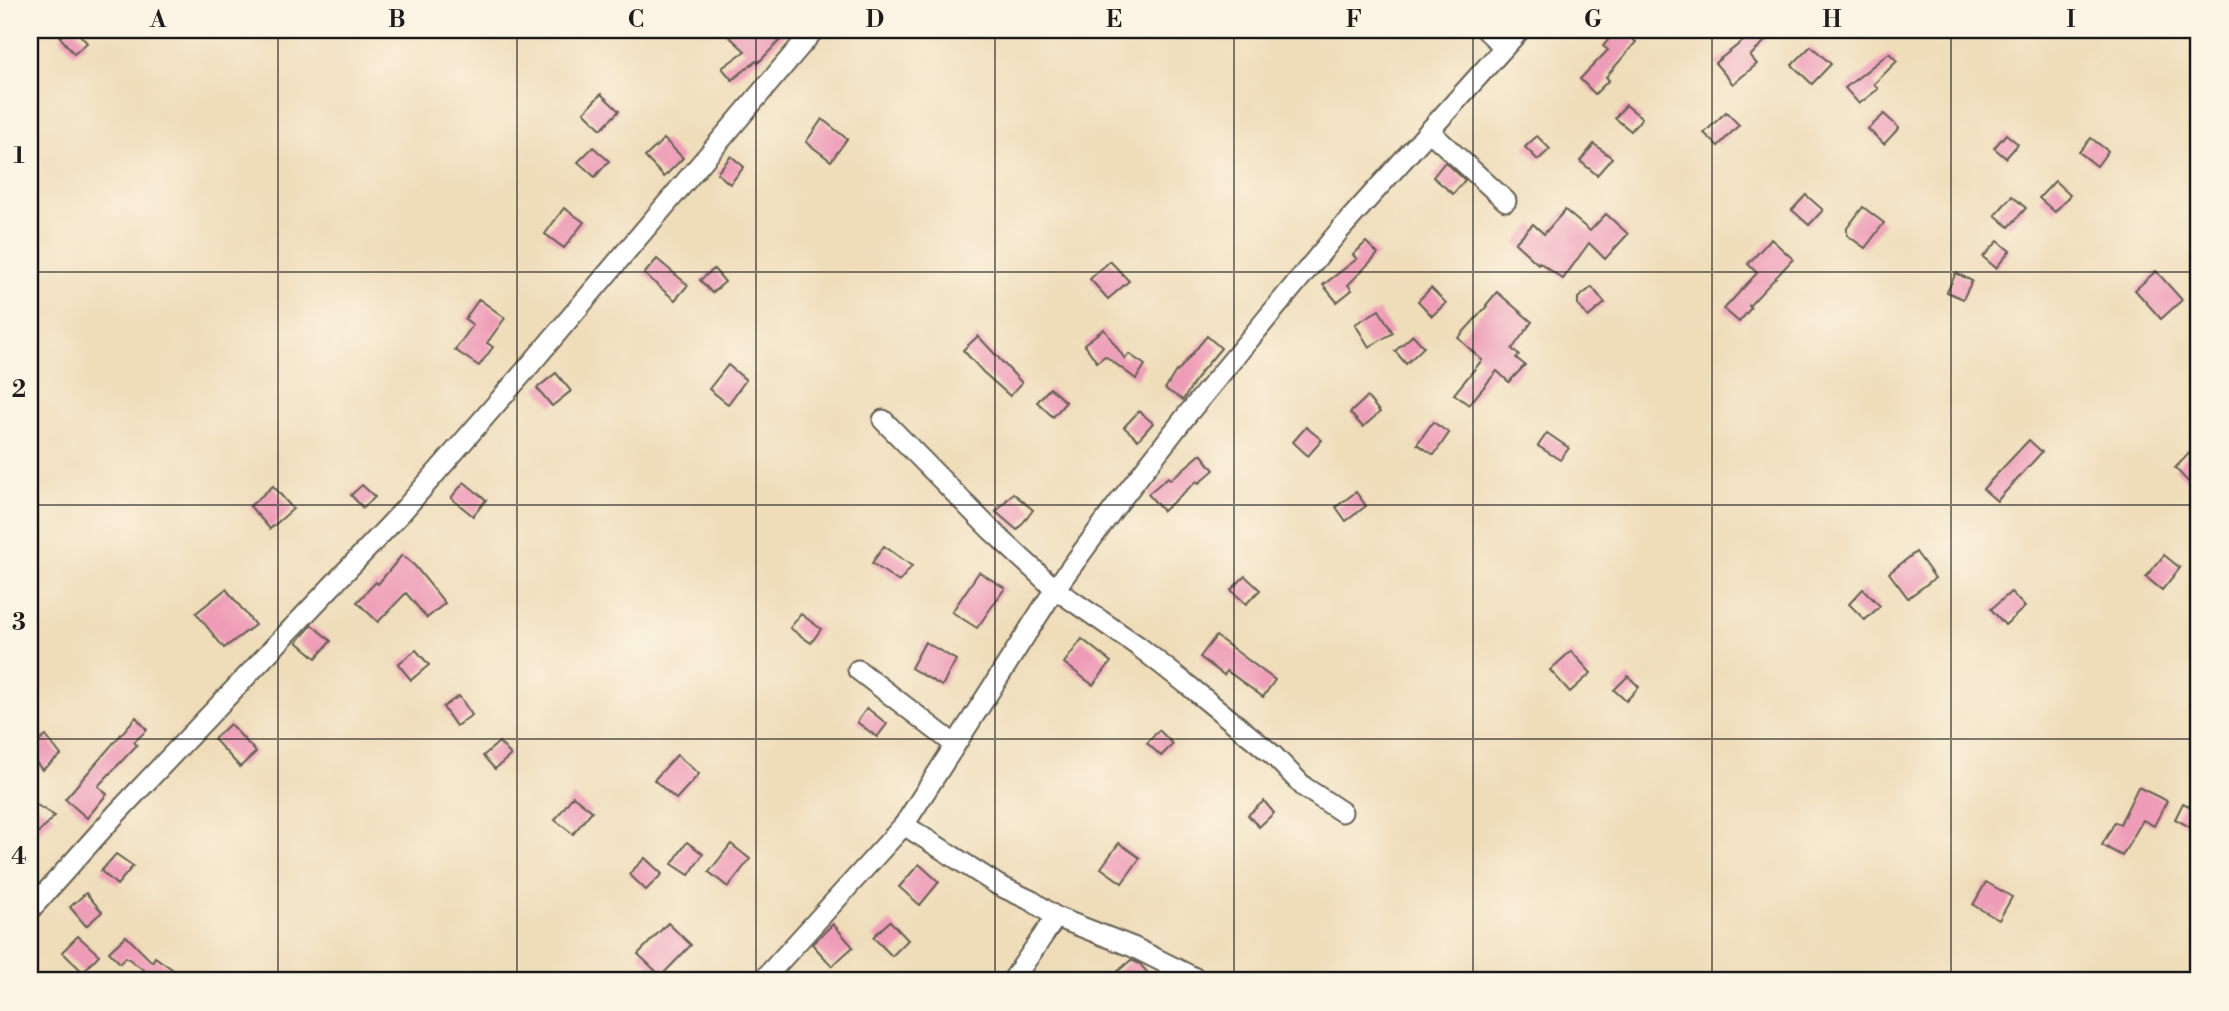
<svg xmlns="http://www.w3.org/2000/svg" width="2229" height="1011" viewBox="0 0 2229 1011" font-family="'Libre Bodoni',serif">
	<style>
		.building { fill: #ee9cb7 }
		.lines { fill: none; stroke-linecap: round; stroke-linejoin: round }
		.street-casing { stroke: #666053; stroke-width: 23 }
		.street { stroke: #fff; stroke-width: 19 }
		.grid { fill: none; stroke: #1c1c1c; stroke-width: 2; stroke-opacity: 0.55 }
		.neatline { fill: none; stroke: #1c1c1c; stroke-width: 2.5 }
		.grid-label { font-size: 23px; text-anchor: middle; font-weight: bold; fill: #1c1c1c }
	</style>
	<rect width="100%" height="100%" fill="#fcf5e5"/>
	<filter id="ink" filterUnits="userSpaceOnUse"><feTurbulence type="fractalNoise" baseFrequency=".0143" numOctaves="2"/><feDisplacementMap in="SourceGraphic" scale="14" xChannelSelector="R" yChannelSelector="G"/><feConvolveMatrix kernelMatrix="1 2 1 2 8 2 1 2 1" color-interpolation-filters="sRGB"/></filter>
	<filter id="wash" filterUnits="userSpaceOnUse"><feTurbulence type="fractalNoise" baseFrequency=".00686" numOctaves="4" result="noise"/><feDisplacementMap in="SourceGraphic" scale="28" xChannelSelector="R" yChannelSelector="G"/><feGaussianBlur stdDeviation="1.57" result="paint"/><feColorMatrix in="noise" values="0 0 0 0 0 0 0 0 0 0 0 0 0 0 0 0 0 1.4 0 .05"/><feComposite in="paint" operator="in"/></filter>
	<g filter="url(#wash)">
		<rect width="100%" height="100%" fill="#efddba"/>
		<g id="blocks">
			<g class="building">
				<path d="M69,30H76L87,43L74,54L60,37Z"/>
				<path d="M722,30H790L758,63L756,61L732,80L722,68L745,51Z"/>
				<path d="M1617,30H1621L1636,42L1606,77L1609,80L1595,94L1580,79L1608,50L1603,46Z"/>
				<path d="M1757,30H1776L1750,56L1757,64L1733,84L1715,63Z"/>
				<path d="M1811,46L1831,64L1812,84L1792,65Z"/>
				<path d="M1889,53L1897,61L1874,84L1878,89L1859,104L1845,88Z"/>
				<path d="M601,94L619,111L601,129L584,112Z"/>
				<path d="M1626,105L1642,118L1631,131L1615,118Z"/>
				<path d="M1726,112L1739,125L1718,146L1704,133Z"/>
				<path d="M1884,114L1899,128L1884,144L1868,129Z"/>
				<path d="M822,119L847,139L831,161L806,142Z"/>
				<path d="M2006,134L2018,144L2006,158L1994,148Z"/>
				<path d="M1537,136L1550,149L1538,160L1525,147Z"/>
				<path d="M2091,138L2108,151L2097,166L2079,152Z"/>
				<path d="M664,139L683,158L664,177L645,157Z"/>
				<path d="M1594,144L1612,158L1597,175L1580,161Z"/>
				<path d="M593,147L609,161L595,177L578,162Z"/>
				<path d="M731,156L744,167L730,184L717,173Z"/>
				<path d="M1445,162L1465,180L1453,194L1433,177Z"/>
				<path d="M2055,181L2070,195L2055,212L2039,198Z"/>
				<path d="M1806,195L1823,210L1809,225L1792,210Z"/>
				<path d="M2012,196L2026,208L2009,227L1995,215Z"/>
				<path d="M1863,207L1884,223L1865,248L1847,235V228Z"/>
				<path d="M564,208L584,222L564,248L545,234Z"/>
				<path d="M1565,210L1590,231L1606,214L1628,234L1605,259L1589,243L1563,279L1539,262L1538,264L1515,243L1533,224L1544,234Z"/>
				<path d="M1771,239L1793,259L1749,306L1751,308L1739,322L1724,309L1757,273L1748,264Z"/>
				<path d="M1998,241L2010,251L1996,268L1983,257Z"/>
				<path d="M1366,242L1378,254L1348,285L1352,290L1337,302L1323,285L1357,259L1353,255Z"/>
				<path d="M657,259L688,285L675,300L644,274Z"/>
				<path d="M1110,261L1129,281L1108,299L1090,279Z"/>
				<path d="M714,269L725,282L712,293L700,280Z"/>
				<path d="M2156,271L2182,300L2161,319L2135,290Z"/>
				<path d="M1956,273L1972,281L1963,299L1947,292Z"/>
				<path d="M1592,287L1605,303L1588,317L1578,305V298Z"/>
				<path d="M1431,288L1446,303L1432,316L1418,301Z"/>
				<path d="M1497,292L1532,322L1512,349L1519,355L1516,358L1525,365L1509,382L1497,371L1469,405L1454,394L1482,360L1458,338L1487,306L1486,305Z"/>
				<path d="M479,299L505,318L487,343L493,347L479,366L455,350L473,325L465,319Z"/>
				<path d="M1379,310L1393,333L1369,347L1355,324Z"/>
				<path d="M1104,329L1125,359L1129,354L1145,365L1136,379L1105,356L1097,362L1084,344Z"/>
				<path d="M1413,335L1424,347L1406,364L1395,351Z"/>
				<path d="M978,336L1022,383L1010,396L983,372L963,350Z"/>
				<path d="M1207,336L1221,348L1200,373L1183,400L1165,389L1176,371L1177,372Z"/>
				<path d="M728,365L746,380L728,404L709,389Z"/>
				<path d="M556,373L571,391L552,406L537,388Z"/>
				<path d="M1050,388L1066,402L1053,417L1037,402Z"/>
				<path d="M1367,397L1380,412L1363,427L1350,413Z"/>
				<path d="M1139,411L1153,423L1138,440L1124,427Z"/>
				<path d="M1433,422L1449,433L1434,455L1417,444Z"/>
				<path d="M1306,427L1322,440L1308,456L1293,442Z"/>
				<path d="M1547,433L1569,448L1560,460L1538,446Z"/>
				<path d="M2029,440L2042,452L1997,501L1983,489Z"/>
				<path d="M2199,443V493L2175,468Z"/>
				<path d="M1201,454L1214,470L1199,483L1197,481L1163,511L1148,494L1168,477L1170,480Z"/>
				<path d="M464,482L486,500L473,516L451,498Z"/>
				<path d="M362,485L375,497L363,508L351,495Z"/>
				<path d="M273,486L293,509L270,529L250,506Z"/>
				<path d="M1356,492L1366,506L1346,521L1336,507Z"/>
				<path d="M1013,493L1033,510L1017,530L996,512Z"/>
				<path d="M884,546L912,566L899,582L872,563Z"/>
				<path d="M1916,552L1935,578L1908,598L1889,573Z"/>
				<path d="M402,555L415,566L445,603L427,618L406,593L378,622L357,602L376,582L378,584Z"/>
				<path d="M2164,555L2180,568L2162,590L2146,577Z"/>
				<path d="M979,572L1005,588L977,628L952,612Z"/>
				<path d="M1245,576L1260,590L1246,604L1231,590Z"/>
				<path d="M226,589L255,625L224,648L196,613Z"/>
				<path d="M1863,589L1880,606L1865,620L1849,604Z"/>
				<path d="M2011,592L2025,607L2005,625L1991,609Z"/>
				<path d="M801,614L821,629L811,643L790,628Z"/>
				<path d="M312,625L331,641L316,658L297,642Z"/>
				<path d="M1216,636L1275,680L1263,697L1227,671L1224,675L1200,657Z"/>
				<path d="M1082,639L1111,662L1093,685L1064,663Z"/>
				<path d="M925,642L956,660L942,686L911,668Z"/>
				<path d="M416,650L429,665L411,680L398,664Z"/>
				<path d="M1571,651L1591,673L1570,692L1550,670Z"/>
				<path d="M1628,676L1639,687L1626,701L1614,690Z"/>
				<path d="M459,696L472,715L456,726L443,707Z"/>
				<path d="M867,708L887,724L877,737L857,722Z"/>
				<path d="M136,717L147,730L134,742L137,745L98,786L107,794L87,818L65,799Z"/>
				<path d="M230,724L256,752L240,767L214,739Z"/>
				<path d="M1159,730L1173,744L1161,756L1147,743Z"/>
				<path d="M46,736L61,755L42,770L30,754V748Z"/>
				<path d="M499,742L511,755L495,769L483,756Z"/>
				<path d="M677,755L699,774L676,799L654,780Z"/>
				<path d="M2138,787L2167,801L2154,826L2143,820L2122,856L2102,845L2115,822L2120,824Z"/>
				<path d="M573,796L592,811L573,834L555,820Z"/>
				<path d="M30,801L55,816L30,841Z"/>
				<path d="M1264,801L1274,813L1259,827L1248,815Z"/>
				<path d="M2183,803L2199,811V832L2175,819Z"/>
				<path d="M687,842L703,854L689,875L672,864Z"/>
				<path d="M1119,843L1140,858L1122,883L1101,868Z"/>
				<path d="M731,844L750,859L728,887L709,872Z"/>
				<path d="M116,854L133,866L117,885L101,871Z"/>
				<path d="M645,858L662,874L646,890L629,874Z"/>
				<path d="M919,864L939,882L920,905L899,887Z"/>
				<path d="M1986,882L2012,897L1999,920L1973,905Z"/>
				<path d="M86,893L102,912L86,926L70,907Z"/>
				<path d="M890,921L908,940L892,956L873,937Z"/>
				<path d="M668,923L691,945L661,976L638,954Z"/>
				<path d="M833,924L853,947L832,966L812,944Z"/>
				<path d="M78,936L99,955L83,972L62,952Z"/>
				<path d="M126,936L152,962L155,957L189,981H159L126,957L120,963L109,952Z"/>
				<path d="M1131,960L1140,964L1155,981H1127L1118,971Z"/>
			</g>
		</g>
	</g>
	<g filter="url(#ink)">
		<use href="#blocks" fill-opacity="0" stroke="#666053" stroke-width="2"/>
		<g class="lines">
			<g class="street-casing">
				<g id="street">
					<path d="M1486,30L1504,47"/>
					<path d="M1429,131L1506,201"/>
					<path d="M883,420L990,529L1055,589L1138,646L1189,686L1273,755L1304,787L1342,812"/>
					<path d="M858,670L954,744"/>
					<path d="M904,825L998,885L1032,901L1056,917L1133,947L1195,978"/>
					<path d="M30,910L117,813L401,513L524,372L814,30"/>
					<path d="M762,981L904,825L1055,589L1113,510L1186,416L1340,230L1520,30"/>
					<path d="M1012,981L1056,917"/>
				</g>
			</g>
			<use href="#street" class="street"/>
		</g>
	</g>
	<path class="grid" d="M278,30V981M517,30V981M756,30V981M995,30V981M1234,30V981M1473,30V981M1712,30V981M1951,30V981M30,272H2199M30,505H2199M30,739H2199"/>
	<rect width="2229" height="1011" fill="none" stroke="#fcf5e5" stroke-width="77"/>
	<rect x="38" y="38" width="2152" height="934" class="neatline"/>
	<g class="grid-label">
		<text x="158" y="27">A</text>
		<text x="397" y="27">B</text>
		<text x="636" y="27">C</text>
		<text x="875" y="27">D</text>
		<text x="1114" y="27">E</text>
		<text x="1354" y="27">F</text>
		<text x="1593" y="27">G</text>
		<text x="1832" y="27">H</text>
		<text x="2071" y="27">I</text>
		<text x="19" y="163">1</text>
		<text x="19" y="397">2</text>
		<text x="19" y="630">3</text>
		<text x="19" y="864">4</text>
	</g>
</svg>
